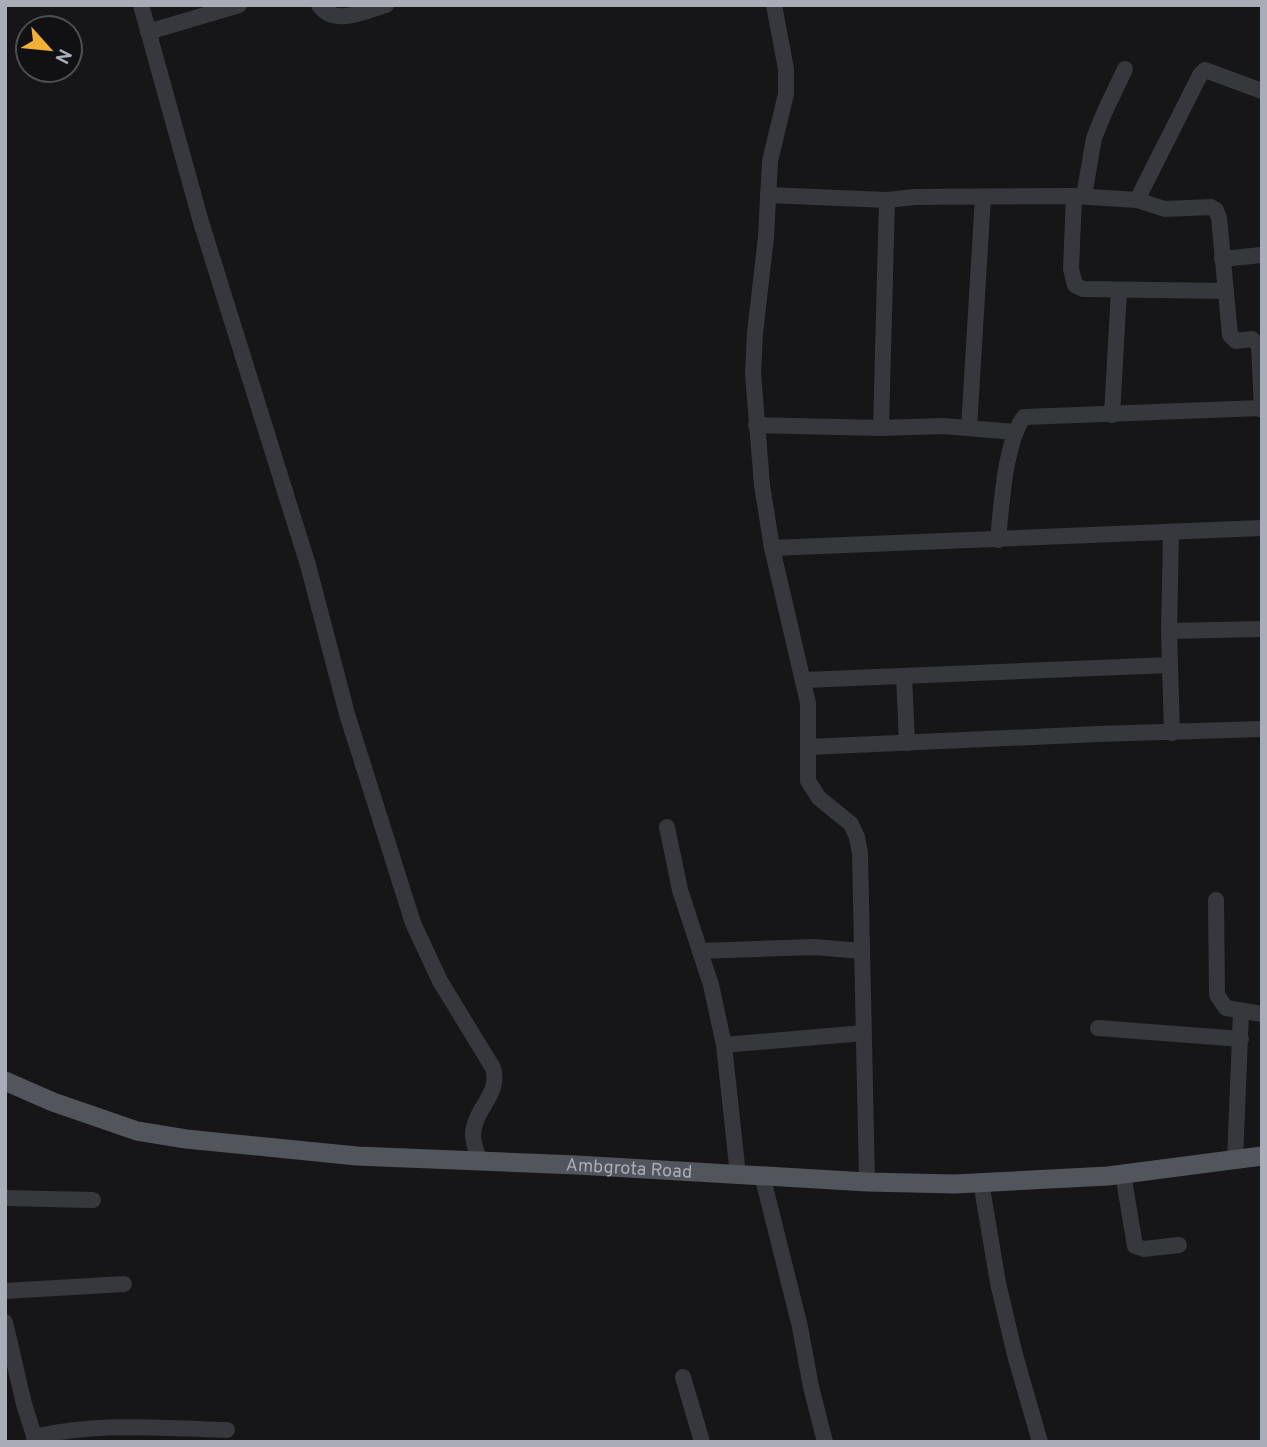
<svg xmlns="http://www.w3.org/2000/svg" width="1267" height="1447" viewBox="0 0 1267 1447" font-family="Overpass,sans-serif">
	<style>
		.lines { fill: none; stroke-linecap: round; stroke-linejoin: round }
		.minor { stroke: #37383d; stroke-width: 16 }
		.major { stroke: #53555c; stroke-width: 19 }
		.labels { text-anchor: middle; stroke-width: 5; stroke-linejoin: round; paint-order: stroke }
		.street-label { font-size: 18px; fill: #a8adb8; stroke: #111113 }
	</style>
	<rect width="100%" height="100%" fill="#161618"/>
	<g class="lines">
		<g class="minor">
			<path d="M141,5L201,222L308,565L347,714L413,923L440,981L493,1068C501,1095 474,1108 473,1135C473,1144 477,1153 480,1162"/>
			<path d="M319,5C334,27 365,11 386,5"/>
			<path d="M774,5L786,69V94L770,161L766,237L755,333L753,373L762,485L772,548L808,703V781L819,798L851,824L857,837L860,853L867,1182"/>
			<path d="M148,32L239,5"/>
			<path d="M768,195L887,200L915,197L1074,196L1137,200L1165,209L1211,207L1216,210L1219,218L1230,335L1236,341L1252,339L1259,345L1262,410"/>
			<path d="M1074,196L1071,269L1075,285L1083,289L1225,291"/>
			<path d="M1084,196L1094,138L1105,111L1125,69"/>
			<path d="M1137,200L1200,75L1205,70L1262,91"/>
			<path d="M1222,259L1262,255"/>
			<path d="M1112,415L1119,290"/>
			<path d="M756,425L881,428L943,426L1015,432"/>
			<path d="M881,428L887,200"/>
			<path d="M969,428L983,197"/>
			<path d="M1171,533L1169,631L1172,733"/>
			<path d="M998,540C1001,509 1005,441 1024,417L1262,408"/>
			<path d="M772,548L1262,528"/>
			<path d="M1169,631L1262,629"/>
			<path d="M904,676L907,743"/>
			<path d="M804,680L1170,665"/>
			<path d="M809,747L1098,734L1262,729"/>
			<path d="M667,827L680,890L711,985L724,1045L738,1175"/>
			<path d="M1216,900L1217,995L1226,1008L1262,1014"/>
			<path d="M700,951L814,947L861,951"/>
			<path d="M1098,1028L1241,1039"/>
			<path d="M724,1045L864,1033"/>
			<path d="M1235,1160L1241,1012"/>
			<path d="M1123,1174L1135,1246L1144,1249L1179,1245"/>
			<path d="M762,1175L800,1327L811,1387L825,1442"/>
			<path d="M981,1182L998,1283L1015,1355L1040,1442"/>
			<path d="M5,1198L93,1200"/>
			<path d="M5,1291L124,1284"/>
			<path d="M5,1322L24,1404L36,1442"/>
			<path d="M683,1377L702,1442"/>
			<path d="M34,1437C97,1422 164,1428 227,1430"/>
		</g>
		<path class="major" id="s1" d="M5,1081L53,1102L137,1131L186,1139L357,1156L577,1165L867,1182L955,1184L1108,1176L1262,1156"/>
	</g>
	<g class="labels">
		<g class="street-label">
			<text dy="6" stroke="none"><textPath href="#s1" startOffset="635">Ambgrota Road</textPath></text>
		</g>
	</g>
	<rect width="1267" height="1447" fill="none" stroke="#a8adb8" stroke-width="14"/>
	<g transform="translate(49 49) rotate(117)"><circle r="33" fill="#111113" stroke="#4d4f55" stroke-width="2"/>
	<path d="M0-5L12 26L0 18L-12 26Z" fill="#f2b134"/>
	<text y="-10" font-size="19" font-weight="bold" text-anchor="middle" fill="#a8adb8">N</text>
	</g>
</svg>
